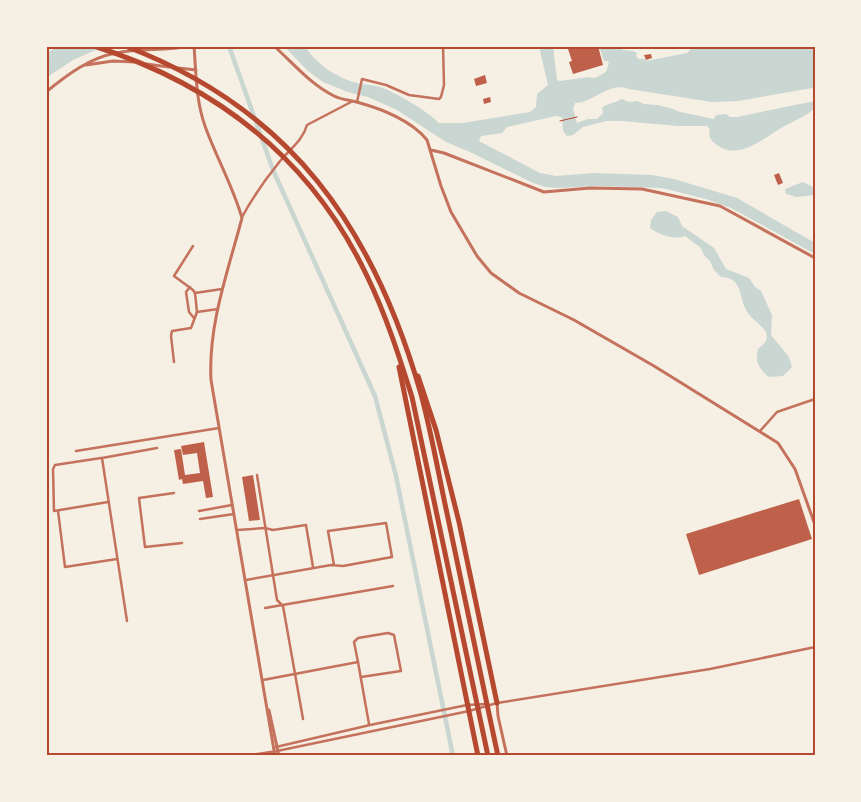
<svg xmlns="http://www.w3.org/2000/svg" width="861" height="802" viewBox="0 0 861 802" font-family="Ubuntu,sans-serif">
	<style>
		.water { fill: #c9d6d2 }
		.lines { fill: none; stroke-linecap: round; stroke-linejoin: round }
		.canal { stroke: #c9d6d2; stroke-width: 4.5 }
		.building { fill: #bf614a }
		.path { stroke: #b5482f; stroke-width: 1 }
		.minor { stroke: #c5725c; stroke-width: 2.5 }
		.tertiary { stroke: #c5725c; stroke-width: 3 }
		.motorway { stroke: #b5482f; stroke-width: 5 }
		.neatline { fill: none; stroke: #b5482f; stroke-width: 2 }
	</style>
	<rect width="100%" height="100%" fill="#f6efe4"/>
	<g class="water">
		<path d="M58,46H105L73,60L46,78V54Z"/>
		<path d="M284,46H305C316,64 337,78 357,83C365,85 373,85 380,87C397,93 427,111 439,123H463L530,112L536,107L537,94L548,85L539,46H553L557,80L560,81L589,77L595,78L606,72L609,63L607,61H604L599,46H621L623,50L633,51L637,53L636,56L639,59H645L646,61L687,53L694,46H815V87L812,88L738,101L712,102L629,89C608,81 594,103 575,103L573,109L577,123L588,119H597L603,113L602,108C608,103 615,103 622,99L629,102L637,101L644,104L657,105L670,108L680,112L714,119L716,115L726,114L730,117H737L815,101V108C805,117 793,121 781,128C764,138 738,161 717,145C710,140 708,137 710,129L707,126H678L622,121H606L583,127L573,135L567,136L563,131L562,117L556,116L507,127L502,133L481,136L479,141L540,173L556,176L594,173L652,175L674,179L704,188L737,198L815,243V254L731,208L706,199L662,188L597,186L557,188L545,187L531,182L470,152L446,142L397,110L368,97L348,92L323,82L308,71Z"/>
		<path d="M803,182L815,188V195L797,197L786,194L785,189Z"/>
		<path d="M666,211L678,217L682,226L714,248L726,269L749,278L755,287L761,291L772,315L771,335L789,357L792,367L783,376L769,377C758,368 755,362 758,349C780,333 756,325 748,313C738,299 744,277 721,277L714,270L710,261L704,255L701,248L685,236C674,240 660,235 650,228L651,220L657,212Z"/>
	</g>
	<g class="lines">
		<path class="canal" d="M229,46L273,170L375,396L396,476L453,756"/>
	</g>
	<g class="building">
		<path d="M567,46H598L603,65L573,74L569,62L572,61Z"/>
		<path d="M651,54L652,58L646,60L644,55Z"/>
		<path d="M485,75L487,83L476,86L474,79Z"/>
		<path d="M490,97L491,102L484,104L483,99Z"/>
		<path d="M779,173L783,183L778,185L774,175Z"/>
		<path d="M204,442L213,497L206,498L203,481L183,484L182,479L179,480L174,450L181,449L185,475L200,473L197,453L183,455L181,446Z"/>
		<path d="M253,475L260,520L249,521L242,477Z"/>
		<path d="M799,499L812,539L699,575L686,534Z"/>
	</g>
	<g class="lines">
		<path class="path" d="M560,121L577,117"/>
		<g class="minor">
			<path d="M357,102L362,79L386,85L409,95L439,99L441,97L444,85L443,46"/>
			<path d="M242,217C252,199 264,181 277,165C287,151 303,141 307,125L351,102"/>
			<path d="M193,246L174,276L193,290L195,293"/>
			<path d="M190,287L186,292L189,312L194,318"/>
			<path d="M218,309L197,312L195,293L222,289"/>
			<path d="M174,362L171,336L172,331L191,328L197,312"/>
			<path d="M760,431L777,412L815,399"/>
			<path d="M76,451L219,428"/>
			<path d="M101,458L55,465L53,469L54,511L108,502"/>
			<path d="M257,475L277,600L283,606L303,719"/>
			<path d="M174,493L139,498L145,547L182,543"/>
			<path d="M58,511L65,567L117,559"/>
			<path d="M199,511L232,505"/>
			<path d="M200,519L234,514"/>
			<path d="M237,530L265,528L273,530L306,525L313,567"/>
			<path d="M246,580L331,565L343,566L392,557L386,523L328,531L334,565"/>
			<path d="M265,608L393,586"/>
			<path d="M127,621L102,458L157,448"/>
			<path d="M358,662L369,724"/>
			<path d="M263,680L358,662L354,642L358,638L388,633L394,635L401,671L361,677"/>
			<path d="M276,747L370,725L467,705L486,704"/>
			<path d="M244,756L277,751L469,711L497,703L710,669L815,647"/>
		</g>
		<g class="tertiary">
			<path d="M194,46C196,73 196,101 205,126C216,157 233,186 242,218C228,271 208,325 211,380L275,756"/>
			<path d="M274,46C294,64 310,84 334,96C342,100 351,100 360,103C382,109 412,121 427,140L441,186L451,212L477,256L491,273L519,293L574,320L654,366L778,443L795,469L815,525"/>
			<path d="M146,64L169,67"/>
			<path d="M86,65L113,61L134,62"/>
			<path d="M178,68L196,70"/>
			<path d="M46,92C67,75 89,58 116,53C140,48 165,51 189,46"/>
			<path d="M431,150L444,153L544,192L590,188L642,189L720,206L815,258"/>
			<path d="M497,703L498,716L507,756"/>
			<path d="M269,710L279,756"/>
		</g>
		<g class="motorway">
			<path d="M94,46C216,85 311,158 367,276C386,315 399,356 412,397L488,756"/>
			<path d="M125,46C291,109 373,227 421,394C432,435 439,477 448,518C465,598 481,677 498,756"/>
			<path d="M399,367L478,756"/>
			<path d="M418,376L436,430L459,522L497,703"/>
		</g>
	</g>
	<rect width="861" height="802" fill="none" stroke="#f6efe4" stroke-width="95"/>
	<rect x="48" y="48" width="766" height="706" class="neatline"/>
</svg>
